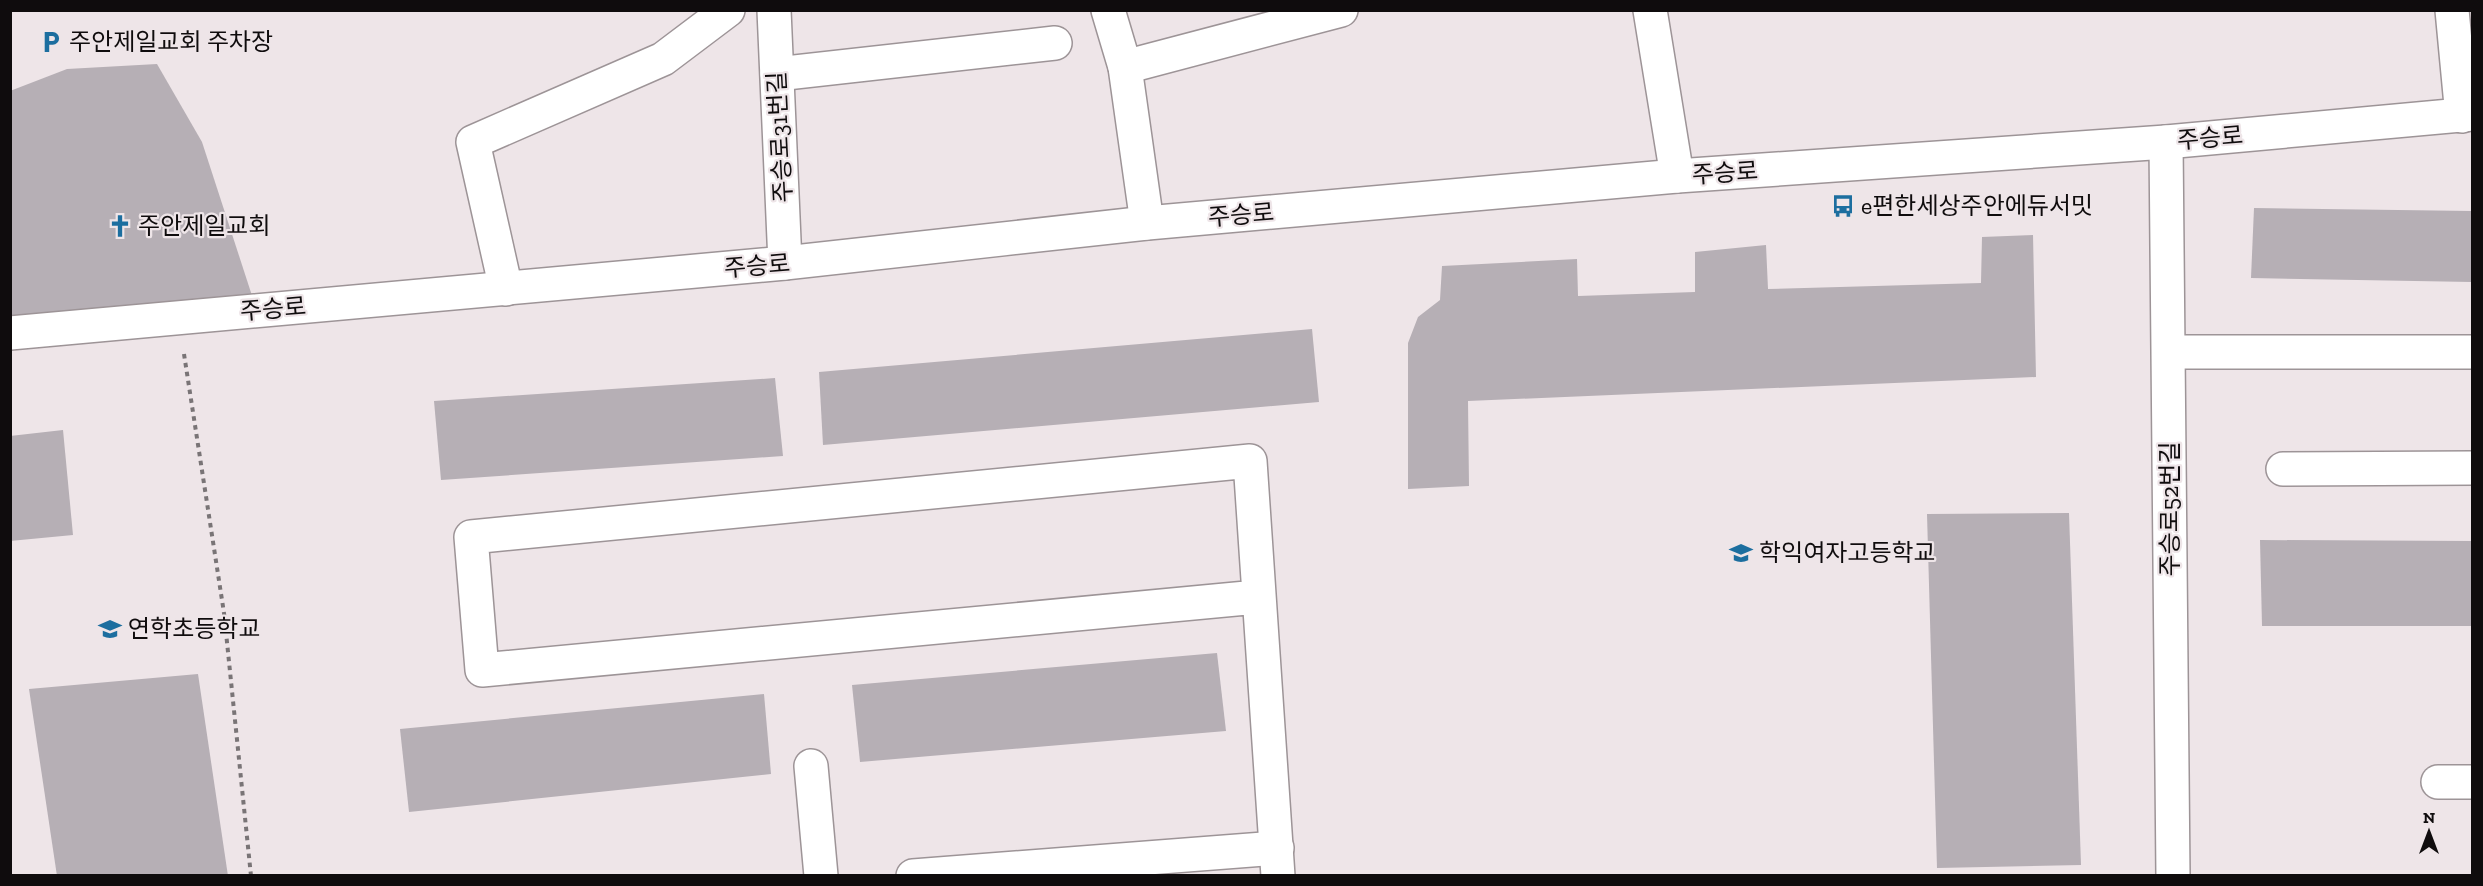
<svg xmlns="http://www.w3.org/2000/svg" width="2483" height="886" viewBox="0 0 2483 886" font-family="'Zilla Slab','Noto Sans KR',serif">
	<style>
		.building { fill: #b6afb5 }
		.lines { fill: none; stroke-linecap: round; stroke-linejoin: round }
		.minor-casing { stroke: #9d9497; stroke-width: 36 }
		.path { stroke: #797476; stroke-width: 4; stroke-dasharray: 4.5 4.5; stroke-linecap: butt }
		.minor { stroke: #fff; stroke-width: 33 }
		.labels { text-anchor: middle; stroke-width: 4.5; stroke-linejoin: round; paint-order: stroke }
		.poi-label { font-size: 24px; fill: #0f0c0d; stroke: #eee5e8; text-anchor: start }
		.street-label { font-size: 24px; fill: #0f0c0d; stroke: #eee5e8 }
	</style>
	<rect width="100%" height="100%" fill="#eee5e8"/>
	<g class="building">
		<path d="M157,64L202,142L257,311L10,333V91L67,69Z"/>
		<path d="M2254,208L2472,211V282L2251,278Z"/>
		<path d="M2033,235L2036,377L1468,401L1469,486L1408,489V343L1418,317L1440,300L1442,266L1577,259L1578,296L1695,292V252L1766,245L1768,289L1981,283L1982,237Z"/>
		<path d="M1312,329L1319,402L823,445L819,372Z"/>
		<path d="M775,378L783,456L441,480L434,401Z"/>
		<path d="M63,430L73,535L10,541V436Z"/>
		<path d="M2069,513L2081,865L1937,868L1927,514Z"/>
		<path d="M2260,540L2472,541V626H2262Z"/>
		<path d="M1217,653L1226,731L860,762L852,685Z"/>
		<path d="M198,674L228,876H57L29,689Z"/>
		<path d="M764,694L771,774L409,812L400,729Z"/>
	</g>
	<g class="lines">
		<g class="minor-casing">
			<g id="minor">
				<path d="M774,10L785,263"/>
				<path d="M1108,10L1125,67L1147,223"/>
				<path d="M1650,10L1677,176"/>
				<path d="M2452,10L2462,116"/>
				<path d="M1125,67L1341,10"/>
				<path d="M777,74L1055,43"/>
				<path d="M2166,142L2173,876"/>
				<path d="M506,289L473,142L663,59L728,10"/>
				<path d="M10,333L785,263L1147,223L1677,176L2166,142L2472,114"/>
				<path d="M2169,352H2472"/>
				<path d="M2283,469L2472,468"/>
				<path d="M1257,597L482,670L471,537L1250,461L1278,876"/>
				<path d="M811,766L821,876"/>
				<path d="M2438,782H2472"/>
				<path d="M913,876L1277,848"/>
			</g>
		</g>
		<path class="path" d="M184,354L224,613L251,876"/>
		<use href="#minor" class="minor"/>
	</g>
	<defs>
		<g id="parking-bare" transform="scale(1.8)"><path d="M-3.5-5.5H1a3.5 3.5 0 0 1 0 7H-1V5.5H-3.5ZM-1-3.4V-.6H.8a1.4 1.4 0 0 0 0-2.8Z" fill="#1c6e9f" stroke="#eee5e8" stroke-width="2.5" paint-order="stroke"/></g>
		<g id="bus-bare" transform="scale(1.8)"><path d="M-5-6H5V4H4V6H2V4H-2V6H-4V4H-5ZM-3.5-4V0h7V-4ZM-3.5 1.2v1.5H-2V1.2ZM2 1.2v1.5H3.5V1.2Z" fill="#1c6e9f" stroke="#eee5e8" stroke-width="2.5" paint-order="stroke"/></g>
		<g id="church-bare" transform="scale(1.8)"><path d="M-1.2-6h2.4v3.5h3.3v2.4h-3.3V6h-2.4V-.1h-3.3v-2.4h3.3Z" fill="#1c6e9f" stroke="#eee5e8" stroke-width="2.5" paint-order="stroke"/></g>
		<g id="school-bare" transform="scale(1.8)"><path d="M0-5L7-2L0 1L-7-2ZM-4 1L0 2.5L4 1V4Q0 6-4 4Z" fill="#1c6e9f" stroke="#eee5e8" stroke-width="2.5" paint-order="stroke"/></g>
	</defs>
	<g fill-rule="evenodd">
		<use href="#parking-bare" x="51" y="42"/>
		<use href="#bus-bare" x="1843" y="206"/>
		<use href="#church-bare" x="120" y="226"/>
		<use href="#school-bare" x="1741" y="553"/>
		<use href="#school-bare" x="110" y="629"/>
	</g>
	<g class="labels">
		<g class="poi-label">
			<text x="69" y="50">주안제일교회 주차장</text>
			<text x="1861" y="214">e편한세상주안에듀서밋</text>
			<text x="138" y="234">주안제일교회</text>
			<text x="1759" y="561">학익여자고등학교</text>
			<text x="128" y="637">연학초등학교</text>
		</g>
		<g class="street-label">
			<text transform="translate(780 137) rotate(-93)" y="8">주승로31번길</text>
			<text transform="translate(2210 138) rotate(-5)" y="8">주승로</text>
			<text transform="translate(1725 173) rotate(-4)" y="8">주승로</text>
			<text transform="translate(1241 215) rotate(-5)" y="8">주승로</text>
			<text transform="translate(757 266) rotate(-5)" y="8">주승로</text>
			<text transform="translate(273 309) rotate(-5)" y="8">주승로</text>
			<text transform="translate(2170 509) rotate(-90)" y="8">주승로52번길</text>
		</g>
	</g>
	<rect width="2483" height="886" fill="none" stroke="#0f0c0d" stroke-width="24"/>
	<g transform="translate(2429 832)" stroke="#eee5e8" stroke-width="4.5" paint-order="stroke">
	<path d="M0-4.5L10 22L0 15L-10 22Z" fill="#0f0c0d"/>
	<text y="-9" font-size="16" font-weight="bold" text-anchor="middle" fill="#0f0c0d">N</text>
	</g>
</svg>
